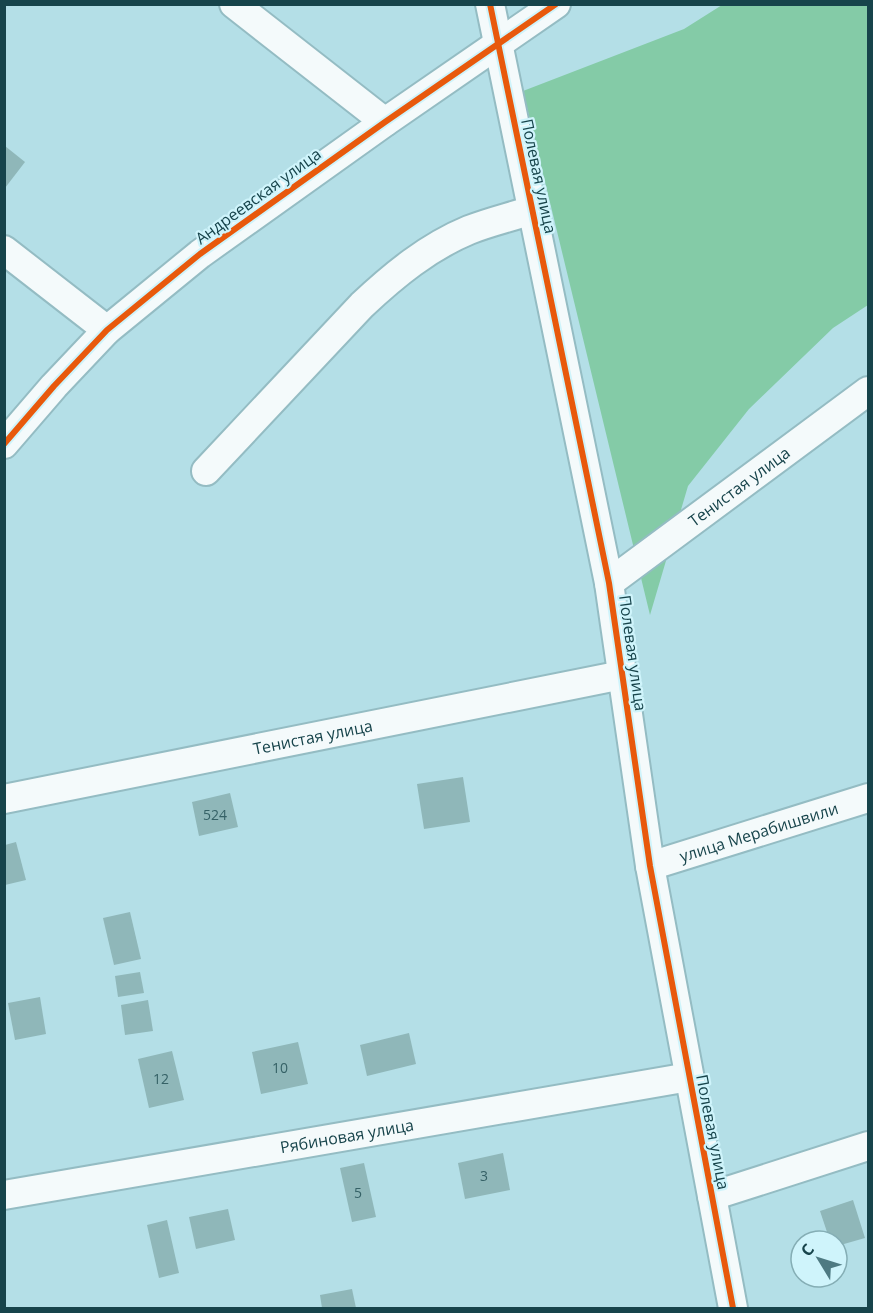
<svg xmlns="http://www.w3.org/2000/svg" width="873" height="1313" viewBox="0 0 873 1313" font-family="'Open Sans',sans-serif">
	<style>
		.forest { fill: #84cba7 }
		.building { fill: #8fb7b9 }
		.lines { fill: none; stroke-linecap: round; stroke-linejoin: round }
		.minor-casing { stroke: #94bcc3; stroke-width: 32 }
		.minor { stroke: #f4fafb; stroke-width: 28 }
		.cycleway-casing { stroke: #cff4fb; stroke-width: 10 }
		.cycleway { stroke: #e8590c; stroke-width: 6 }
		.labels { text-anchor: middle; stroke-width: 4.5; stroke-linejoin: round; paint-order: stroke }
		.number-label { font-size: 14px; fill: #356166 }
		.street-label { font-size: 16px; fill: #17444b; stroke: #cff4fb }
	</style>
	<rect width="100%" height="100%" fill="#b4dfe7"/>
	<path class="forest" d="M722,5H868V305L833,328L749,409L688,486L650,615L523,91L684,29Z"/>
	<g class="building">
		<path d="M5,146L25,162L5,188Z"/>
		<path d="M463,777L470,822L424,829L417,784Z"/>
		<path d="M230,793L238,827L199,836L192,802Z"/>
		<path d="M16,842L26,880L5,885V845Z"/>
		<path d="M130,912L141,959L114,965L103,918Z"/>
		<path d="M140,972L144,993L118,997L115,976Z"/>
		<path d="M40,997L46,1034L15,1040L8,1003Z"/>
		<path d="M148,1000L153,1031L125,1035L121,1005Z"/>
		<path d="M409,1033L416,1064L367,1076L360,1045Z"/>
		<path d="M298,1042L308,1084L261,1094L252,1052Z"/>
		<path d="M172,1051L184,1100L149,1108L138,1059Z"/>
		<path d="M503,1153L510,1190L465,1199L458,1163Z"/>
		<path d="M364,1163L376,1217L352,1222L340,1168Z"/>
		<path d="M853,1200L865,1238L837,1246V1241H830L820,1211Z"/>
		<path d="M228,1209L235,1240L196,1249L189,1217Z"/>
		<path d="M167,1220L179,1273L159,1278L147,1225Z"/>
		<path d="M352,1289L356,1308H322L320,1295Z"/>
	</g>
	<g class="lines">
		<g class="minor-casing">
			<g id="minor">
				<path d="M234,4L385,122"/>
				<path d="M490,4L609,583L650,866L733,1308"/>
				<path d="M4,250L107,330"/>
				<path d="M4,444L54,386L107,330L200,254L385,122L556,4"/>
				<path d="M206,471L362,305C394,275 428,247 469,230C489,222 511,217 532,210"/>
				<path id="s1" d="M609,583L868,391"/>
				<path id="s2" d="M4,799L622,675"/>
				<path id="s3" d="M650,866L868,798"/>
				<path id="s4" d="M4,1195L689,1077"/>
				<path d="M712,1196L868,1146"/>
			</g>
		</g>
		<use href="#minor" class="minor"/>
		<g class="cycleway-casing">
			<g id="cycleway">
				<path d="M490,4L609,583L650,866L733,1308"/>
				<path d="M4,444L54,386L107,330L200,254L385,122L556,4"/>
			</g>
		</g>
		<use href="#cycleway" class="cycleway"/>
	</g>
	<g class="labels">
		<g class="number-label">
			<text x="215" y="820">524</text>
			<text x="280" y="1073">10</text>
			<text x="161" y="1084">12</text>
			<text x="484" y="1181">3</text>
			<text x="358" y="1198">5</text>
		</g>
		<g class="street-label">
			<text transform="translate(539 176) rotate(78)" y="6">Полевая улица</text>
			<text transform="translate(258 196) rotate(-36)" y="6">Андреевская улица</text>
			<text dy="6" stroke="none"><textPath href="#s1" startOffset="162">Тенистая улица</textPath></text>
			<text transform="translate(633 653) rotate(82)" y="6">Полевая улица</text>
			<text dy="6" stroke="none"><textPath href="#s2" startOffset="315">Тенистая улица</textPath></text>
			<text dy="6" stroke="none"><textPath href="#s3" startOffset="114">улица Мерабишвили</textPath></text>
			<text transform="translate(713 1132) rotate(79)" y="6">Полевая улица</text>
			<text dy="6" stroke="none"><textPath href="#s4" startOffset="348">Рябиновая улица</textPath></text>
		</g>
	</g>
	<rect width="873" height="1313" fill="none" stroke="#17444b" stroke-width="12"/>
	<g transform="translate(819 1259) rotate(308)"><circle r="28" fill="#cff4fb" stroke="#85aeb5" stroke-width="1.5"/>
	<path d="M0-4.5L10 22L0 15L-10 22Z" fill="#4e7a82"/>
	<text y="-9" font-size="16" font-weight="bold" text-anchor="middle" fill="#17444b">С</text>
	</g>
</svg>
